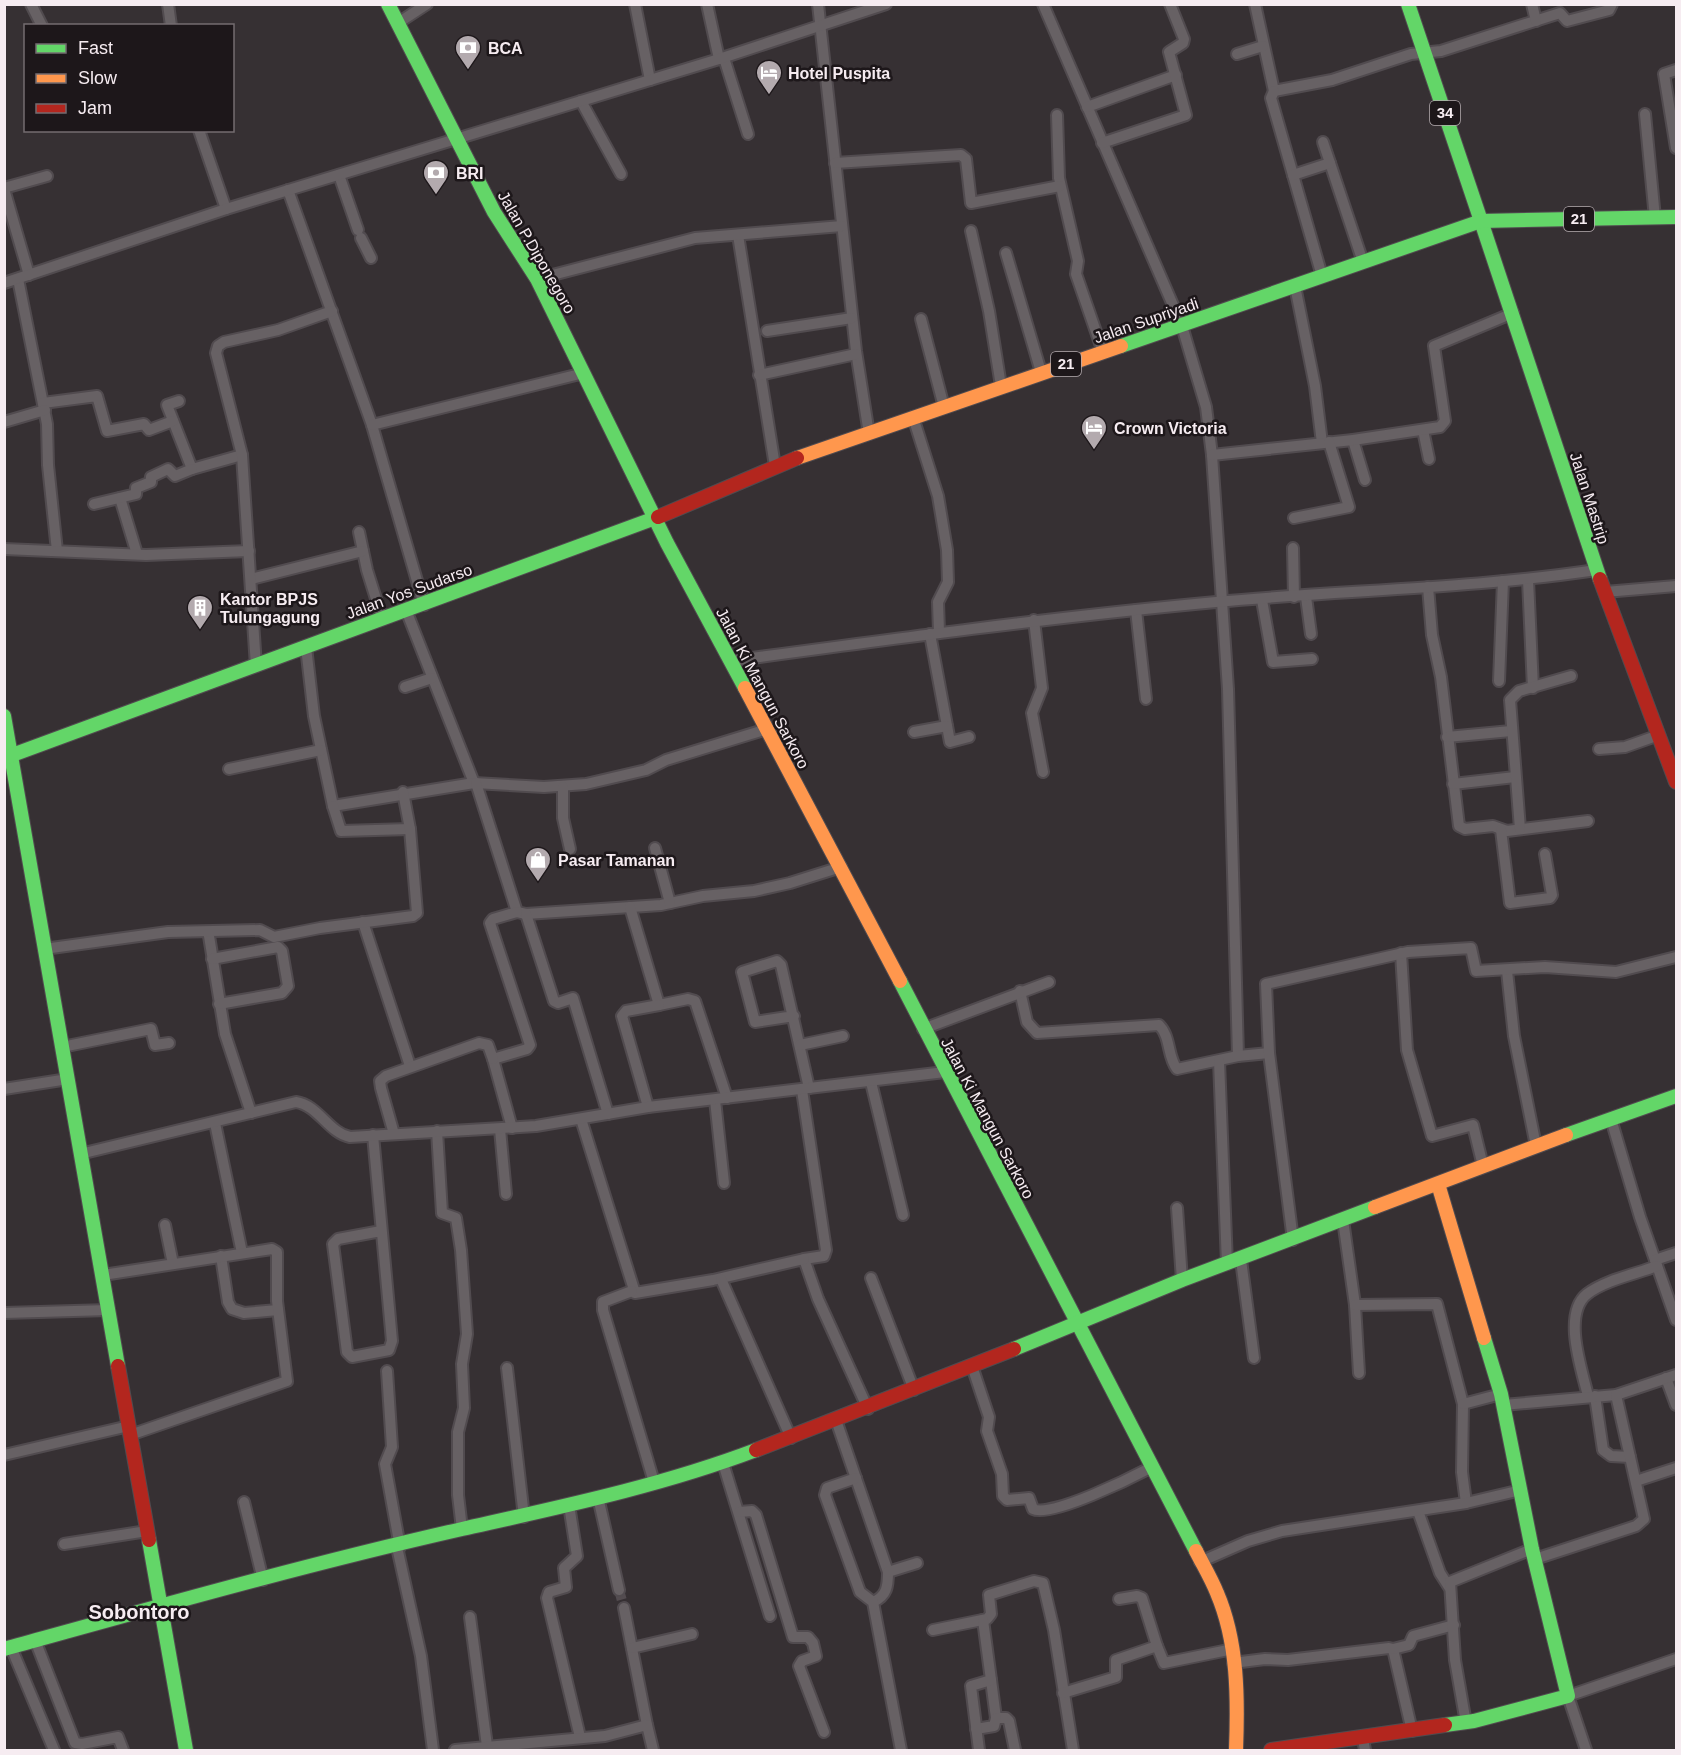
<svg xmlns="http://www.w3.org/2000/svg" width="1681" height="1755" font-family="Arial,sans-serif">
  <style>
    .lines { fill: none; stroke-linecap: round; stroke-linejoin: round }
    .street-tunnel { stroke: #534c50; stroke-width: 10; stroke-dasharray: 10 5; stroke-linecap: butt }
    .street-casing { stroke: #514b4f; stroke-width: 14 }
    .fast-casing { stroke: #514b4f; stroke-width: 16 }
    .slow-casing { stroke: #514b4f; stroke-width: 16 }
    .jam-casing { stroke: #514b4f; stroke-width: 16 }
    .street { stroke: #676164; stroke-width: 10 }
    .fast { stroke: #63d668; stroke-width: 14 }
    .slow { stroke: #ff974d; stroke-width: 14 }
    .jam { stroke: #b3261e; stroke-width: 14 }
    .labels { text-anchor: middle; stroke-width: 5; stroke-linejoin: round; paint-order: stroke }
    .shield { fill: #1d171a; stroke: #b5acb0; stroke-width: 1.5 }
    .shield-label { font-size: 15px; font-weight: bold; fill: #f6ecf1 }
    .poi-label { font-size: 16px; font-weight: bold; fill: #f6ecf1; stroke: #1d171a; text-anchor: start }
    .street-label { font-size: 16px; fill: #f6ecf1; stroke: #1d171a }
    .quarter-label { font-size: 20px; font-weight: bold; fill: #f6ecf1; stroke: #1d171a }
  </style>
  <rect width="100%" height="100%" fill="#363033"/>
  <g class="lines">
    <polyline class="street-tunnel" points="619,1590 624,1608"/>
    <defs>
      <g id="street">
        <polyline points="31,4 42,26"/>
        <polyline points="168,4 171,26"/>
        <polyline points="635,4 650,80"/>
        <polyline points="707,4 719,59"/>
        <polyline points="818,4 856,351 869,434"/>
        <polyline points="1043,4 1182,326 1206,407 1212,455 1228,689 1238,1056"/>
        <polyline points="1255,4 1274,91 1332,80 1411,54 1441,51 1560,13 1567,21 1609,10 1612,4"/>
        <polyline points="1532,4 1536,21"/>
        <polyline points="398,23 427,4"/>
        <polyline points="1237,54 1263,46"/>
        <polyline points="724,58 748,134"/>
        <polyline points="1676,70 1664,74 1676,148"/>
        <polyline points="1274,91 1271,98 1322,276"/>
        <polyline points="581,101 621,174"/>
        <polyline points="1087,107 1176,75"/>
        <polyline points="1645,114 1655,218"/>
        <polyline points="1057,115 1059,178 1078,261 1076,274 1103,352"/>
        <polyline points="199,130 226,209"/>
        <polyline points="1102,143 1186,115 1169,52 1183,43 1184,39 1170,4"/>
        <polyline points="835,163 961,155 966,159 971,203 1060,186"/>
        <polyline points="1330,163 1363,262"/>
        <polyline points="339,175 358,230"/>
        <polyline points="1293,175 1330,163 1323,142"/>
        <polyline points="4,188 47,176"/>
        <polyline points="4,189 29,275"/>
        <polyline points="288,190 372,425 424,605"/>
        <polyline points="971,231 989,311 1001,386"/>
        <polyline points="738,235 775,466"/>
        <polyline points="361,238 371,258"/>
        <polyline points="1006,253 1041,372"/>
        <polyline points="18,279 47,424 48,465 57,551"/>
        <polyline points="537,279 695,238 842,226"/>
        <polyline points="4,283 226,209 719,59 886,4"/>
        <polyline points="1295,286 1315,386 1322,443"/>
        <polyline points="921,319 944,407"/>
        <polyline points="767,331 852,318"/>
        <polyline points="759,375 856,354"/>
        <polyline points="179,401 167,405 192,469 242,455"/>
        <polyline points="43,403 97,396 107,431 144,424 149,430 173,421"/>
        <polyline points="913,417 938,496 947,550 948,582 938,602 939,632"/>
        <polyline points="4,422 45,410"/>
        <polyline points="372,425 584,373"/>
        <polyline points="1423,430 1429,459"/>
        <polyline points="1353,440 1365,480"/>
        <polyline points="1212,455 1353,440 1440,427 1445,421 1434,346 1513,313"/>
        <polyline points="120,498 137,554"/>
        <polyline points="94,504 136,494 136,488 151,482 151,477 168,469 175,476 192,469"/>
        <polyline points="1294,518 1349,507 1329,442"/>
        <polyline points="359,532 367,570 382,618"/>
        <polyline points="1293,548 1294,597"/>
        <polyline points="4,549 146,555 249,551"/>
        <polyline points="251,579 363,551"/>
        <polyline points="1528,580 1533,688"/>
        <polyline points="1428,587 1432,635 1441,677 1459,826 1465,829 1493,826 1507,831 1588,821"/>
        <polyline points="1605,592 1676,586"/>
        <polyline points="1306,597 1311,634"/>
        <polyline points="1262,600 1273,662 1312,659"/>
        <polyline points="406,610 474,783"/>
        <polyline points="1136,610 1146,699"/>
        <polyline points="1034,620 1042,688 1032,713 1043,772"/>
        <polyline points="930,634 950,742 969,737"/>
        <polyline points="306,647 314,716 333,806 474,783 544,787 586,784 646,770 666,760 767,729"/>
        <path d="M730,661c162,-22 324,-44 486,-59 127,-12 254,-13 380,-32"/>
        <polyline points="256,666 242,455 216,353 218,346 224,342 278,330 332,311"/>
        <polyline points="1499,681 1503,581"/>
        <polyline points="405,687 432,678"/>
        <polyline points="914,732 947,726"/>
        <polyline points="1447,737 1511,731"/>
        <polyline points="1599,749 1625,747 1659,735"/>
        <polyline points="229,769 321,750"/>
        <polyline points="476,783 517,912 526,914 661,905 703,896 754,891 790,883 841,867"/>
        <polyline points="1453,784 1515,777"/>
        <polyline points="563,787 563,818 570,849"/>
        <polyline points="333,806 341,831 410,829"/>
        <polyline points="1520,829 1510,700 1519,691 1571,676"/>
        <polyline points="1501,830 1510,903 1550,898 1552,895 1545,854"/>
        <polyline points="655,848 670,903"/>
        <polyline points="630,907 659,1005 688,999 695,1001 727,1098"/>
        <polyline points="526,914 554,1001 558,1003 573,998 608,1114"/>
        <polyline points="363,922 410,1066"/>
        <polyline points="209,936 225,1034 251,1113"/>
        <polyline points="44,949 168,932 260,930 274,937 320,928 413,916 417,913 410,829 403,792"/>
        <polyline points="1401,953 1407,1050 1432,1136 1473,1125 1483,1166"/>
        <polyline points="212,959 278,947 282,951 288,986 282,993 219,1004"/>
        <polyline points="1507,971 1514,1036 1536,1146"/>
        <path d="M1020,991l7,31 10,11 122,-8c12,12 8,31 18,44l61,-13 31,-3"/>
        <polyline points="794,1016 755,1022 742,972 777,961 781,965 809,1088"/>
        <polyline points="923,1029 1049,982"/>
        <polyline points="800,1045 843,1036"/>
        <polyline points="62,1047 151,1029 155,1045 169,1043"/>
        <polyline points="1219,1061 1227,1264"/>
        <polyline points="871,1082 903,1215"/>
        <polyline points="4,1089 68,1079"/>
        <polyline points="802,1090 826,1250 824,1256 804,1259 818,1299 868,1409"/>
        <polyline points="715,1100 724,1183"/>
        <polyline points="648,1107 622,1016 626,1011 659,1005"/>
        <polyline points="581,1119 635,1293 713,1280 804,1259"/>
        <polyline points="1611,1119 1640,1217 1676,1320"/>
        <polyline points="215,1123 242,1253"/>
        <polyline points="512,1128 493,1059 527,1049 530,1045 490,923 493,919 517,912"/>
        <polyline points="500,1129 506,1194"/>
        <polyline points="437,1131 442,1213 456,1218 461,1250 467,1334 462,1364 464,1408 458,1432 458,1495 462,1529"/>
        <polyline points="394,1134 381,1088 380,1081 386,1076 479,1043 488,1045 493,1059"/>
        <polyline points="373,1135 392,1341 389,1350 352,1357 347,1352 333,1244 338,1239 381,1231"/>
        <path d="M80,1154l216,-52c22,3 33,31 54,35l186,-11 112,-19 297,-35"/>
        <polyline points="1177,1208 1182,1280"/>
        <polyline points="1343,1220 1355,1305 1359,1373"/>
        <polyline points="165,1225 173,1264"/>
        <polyline points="1293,1240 1269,1053 1266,984 1408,952 1471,948 1476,971 1545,967 1616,972 1676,957"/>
        <polyline points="221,1256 228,1302 232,1309 244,1313 278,1310"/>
        <polyline points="1241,1260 1254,1358"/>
        <polyline points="1655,1260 1676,1253"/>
        <polyline points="103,1275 272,1249 277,1252 277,1301 287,1381 130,1435"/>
        <polyline points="871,1278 914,1390"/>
        <polyline points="721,1279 791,1438"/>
        <polyline points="632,1291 603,1302 603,1310 654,1482"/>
        <polyline points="1355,1305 1437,1304 1463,1404 1462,1472 1466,1503"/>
        <polyline points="4,1313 109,1310"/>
        <path d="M972,1366l17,51 -2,14 15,43 1,22 4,4 22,-2 4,11c18,9 100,-32 119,-42"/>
        <polyline points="507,1368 524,1517"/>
        <polyline points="387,1371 392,1447 385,1464 400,1547"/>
        <polyline points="1666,1378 1676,1405"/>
        <path d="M1588,1396c-6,-26 -26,-82 -1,-102 18,-14 49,-20 70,-28"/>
        <polyline points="1595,1396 1603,1450 1611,1456 1630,1457"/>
        <polyline points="1463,1404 1501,1394"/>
        <polyline points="1503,1405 1616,1395 1676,1375"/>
        <path d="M836,1420l52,152c0,14 -1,24 -15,30"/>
        <polyline points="4,1455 129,1426"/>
        <polyline points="723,1463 770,1616"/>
        <polyline points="856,1478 827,1488 825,1495 860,1592 873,1602 901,1750"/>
        <polyline points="1636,1481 1676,1468"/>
        <polyline points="598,1497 619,1590"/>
        <polyline points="244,1502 263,1580"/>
        <polyline points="569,1505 577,1556 564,1568 566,1587 549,1592 547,1598 580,1737"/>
        <polyline points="1418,1511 1440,1573 1449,1587"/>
        <polyline points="739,1512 752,1511 756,1515 793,1637 808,1637 813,1643 816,1656 802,1661 799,1666 824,1732"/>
        <polyline points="64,1544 147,1531"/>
        <polyline points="397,1547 421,1656 433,1750"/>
        <polyline points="1535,1559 1636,1526 1644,1519 1616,1395"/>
        <polyline points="1200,1562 1248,1541 1282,1531 1466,1503 1521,1490"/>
        <polyline points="888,1572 917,1563"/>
        <polyline points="624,1608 647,1725"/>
        <polyline points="470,1617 487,1746"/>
        <polyline points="933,1630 987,1619 991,1614 989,1595 1034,1581 1043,1583 1054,1630 1073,1750"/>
        <polyline points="35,1640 75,1743 82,1744 118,1737 123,1750"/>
        <polyline points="1157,1646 1164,1663 1233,1649"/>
        <polyline points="11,1647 54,1750"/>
        <polyline points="632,1648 692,1634"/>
        <polyline points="1393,1649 1412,1731"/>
        <polyline points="1233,1663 1265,1659 1288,1660 1389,1648 1393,1649 1409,1645 1413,1636 1454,1625"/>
        <polyline points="991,1680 996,1718 1006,1718 1009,1721 1015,1750"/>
        <polyline points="1063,1693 1116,1677 1116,1660 1157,1646 1142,1598 1137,1596 1119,1599"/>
        <polyline points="1466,1723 1455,1660 1450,1582 1532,1549"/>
        <polyline points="976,1729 994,1726 996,1718"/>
        <polyline points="1363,1739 1365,1750"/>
        <polyline points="455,1750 605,1736 647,1725 653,1750"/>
        <polyline points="979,1750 971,1686 991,1680 983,1620"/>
        <polyline points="1586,1750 1568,1696 1676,1659"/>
      </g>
      <g id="fast">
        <polyline points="388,4 494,212 537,279 667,543 745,688"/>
        <polyline points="1408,4 1481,221"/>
        <polyline points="1481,221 1600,579"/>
        <polyline points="1121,346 1481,221 1676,217"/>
        <polyline points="4,716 118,1366"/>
        <polyline points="4,758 658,517"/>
        <polyline points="900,981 1196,1551"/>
        <polyline points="1566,1135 1676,1096"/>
        <polyline points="1014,1349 1182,1280 1375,1207"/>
        <polyline points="149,1540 186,1750"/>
        <path d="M4,1649c152,-42 304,-85 458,-120 98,-22 199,-43 294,-79"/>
        <polyline points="1445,1725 1474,1721 1568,1696 1532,1549 1501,1394 1484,1338"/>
      </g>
      <g id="slow">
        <polyline points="797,458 1121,346"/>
        <polyline points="745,688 900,981"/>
        <polyline points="1438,1184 1484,1338"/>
        <polyline points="1375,1207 1566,1135"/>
        <path d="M1196,1551c7,14 15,27 21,42 21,49 21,105 19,157"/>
      </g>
      <g id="jam">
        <polyline points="658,517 797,458"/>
        <polyline points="1600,579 1676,782"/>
        <polyline points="118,1366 149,1540"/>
        <polyline points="756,1450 1014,1349"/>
        <polyline points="1271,1750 1445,1725"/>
      </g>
    </defs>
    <use href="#street" class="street-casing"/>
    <use href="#fast" class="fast-casing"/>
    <use href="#slow" class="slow-casing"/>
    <use href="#jam" class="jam-casing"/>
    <use href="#street" class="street"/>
    <use href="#fast" class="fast"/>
    <use href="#slow" class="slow"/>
    <use href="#jam" class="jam"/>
  </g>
  <defs>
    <symbol id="bank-pin" viewBox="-11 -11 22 30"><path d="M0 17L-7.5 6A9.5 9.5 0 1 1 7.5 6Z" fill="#b3aaae" stroke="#1d171a"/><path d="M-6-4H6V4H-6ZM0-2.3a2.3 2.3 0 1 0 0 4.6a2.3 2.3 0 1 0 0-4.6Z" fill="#fff"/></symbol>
    <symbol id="hotel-pin" viewBox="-11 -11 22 30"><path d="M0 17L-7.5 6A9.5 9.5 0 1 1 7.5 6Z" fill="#b3aaae" stroke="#1d171a"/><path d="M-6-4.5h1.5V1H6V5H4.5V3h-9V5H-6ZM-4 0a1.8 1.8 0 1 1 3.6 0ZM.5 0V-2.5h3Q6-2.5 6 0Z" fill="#fff"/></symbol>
    <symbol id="building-pin" viewBox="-11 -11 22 30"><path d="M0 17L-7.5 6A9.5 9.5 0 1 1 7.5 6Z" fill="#b3aaae" stroke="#1d171a"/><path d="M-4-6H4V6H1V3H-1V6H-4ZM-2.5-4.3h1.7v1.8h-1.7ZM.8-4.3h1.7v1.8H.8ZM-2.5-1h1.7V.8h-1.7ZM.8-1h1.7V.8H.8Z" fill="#fff"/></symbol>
    <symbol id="shop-pin" viewBox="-11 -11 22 30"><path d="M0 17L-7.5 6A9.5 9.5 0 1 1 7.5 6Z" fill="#b3aaae" stroke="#1d171a"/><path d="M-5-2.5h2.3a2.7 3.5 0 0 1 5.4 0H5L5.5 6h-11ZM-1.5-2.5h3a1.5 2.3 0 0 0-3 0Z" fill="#fff"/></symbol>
  </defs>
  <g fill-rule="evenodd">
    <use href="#bank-pin" x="453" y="33" width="30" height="40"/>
    <use href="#hotel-pin" x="754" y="58" width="30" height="40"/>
    <use href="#bank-pin" x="421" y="158" width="30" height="40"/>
    <use href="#hotel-pin" x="1079" y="413" width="30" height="40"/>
    <use href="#building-pin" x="185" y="593" width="30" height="40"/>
    <use href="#shop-pin" x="523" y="845" width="30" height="40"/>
  </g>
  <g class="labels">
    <g class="shield">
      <rect x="1430" y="101" width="30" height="24" rx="4.5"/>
      <rect x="1564" y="207" width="30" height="24" rx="4.5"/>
      <rect x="1051" y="352" width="30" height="24" rx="4.5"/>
    </g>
    <g class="shield-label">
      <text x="1445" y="118">34</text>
      <text x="1579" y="224">21</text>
      <text x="1066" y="369">21</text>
    </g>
    <g class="poi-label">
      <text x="488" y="54">BCA</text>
      <text x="788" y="79">Hotel Puspita</text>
      <text x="456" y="179">BRI</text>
      <text x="1114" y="434">Crown Victoria</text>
      <text x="220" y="605">Kantor BPJS<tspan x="220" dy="18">Tulungagung</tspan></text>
      <text x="558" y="866">Pasar Tamanan</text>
    </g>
    <g class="street-label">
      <text transform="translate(537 252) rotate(60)" y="6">Jalan P.Diponegoro</text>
      <text transform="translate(1146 320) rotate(-19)" y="6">Jalan Supriyadi</text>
      <text transform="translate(1590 498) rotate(72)" y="6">Jalan Mastrip</text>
      <text transform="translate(409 591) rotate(-20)" y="6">Jalan Yos Sudarso</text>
      <text transform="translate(763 688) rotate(62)" y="6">Jalan Ki Mangun Sarkoro</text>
      <text transform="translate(988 1118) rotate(62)" y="6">Jalan Ki Mangun Sarkoro</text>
    </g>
    <g class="quarter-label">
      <text x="139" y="1619">Sobontoro</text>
    </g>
  </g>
  <rect width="1681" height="1755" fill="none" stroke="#f6ecf1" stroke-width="12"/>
  <rect x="24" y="24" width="210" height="108" fill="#1d171a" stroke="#746c70" stroke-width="1.5"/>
  <rect x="36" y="44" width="30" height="9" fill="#63d668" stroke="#746c70" stroke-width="1.5"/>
  <text x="78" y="54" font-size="18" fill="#f6ecf1">Fast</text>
  <rect x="36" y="74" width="30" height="9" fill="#ff974d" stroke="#746c70" stroke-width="1.5"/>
  <text x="78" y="84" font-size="18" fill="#f6ecf1">Slow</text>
  <rect x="36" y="104" width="30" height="9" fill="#b3261e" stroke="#746c70" stroke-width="1.5"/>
  <text x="78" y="114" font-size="18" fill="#f6ecf1">Jam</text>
</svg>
